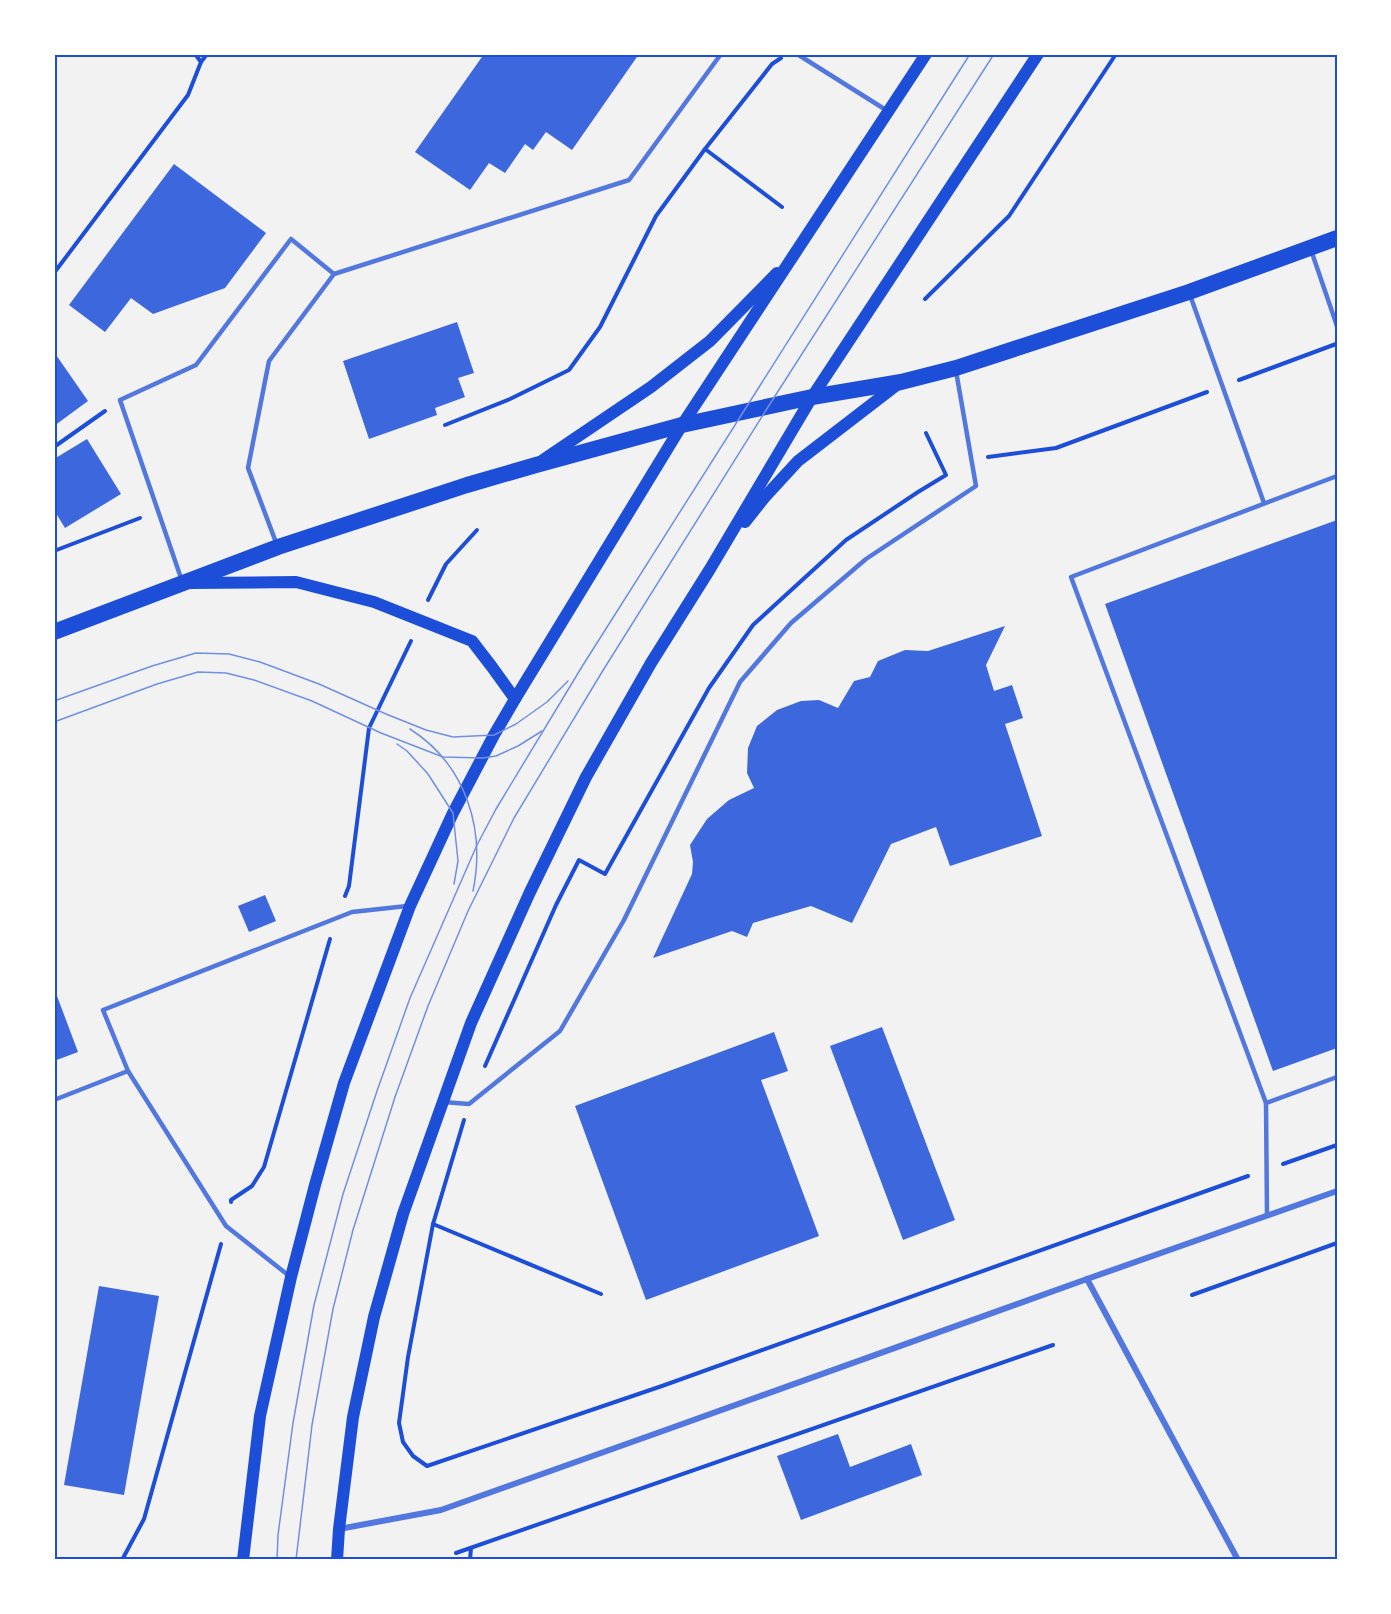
<svg xmlns="http://www.w3.org/2000/svg" width="1391" height="1614" font-family="'PT Sans Narrow',sans-serif">
  <style>
    .building { fill: #3d67dc }
    .lines { fill: none; stroke-linecap: round; stroke-linejoin: round }
    .path { stroke: #1d4ed8; stroke-width: 4 }
    .service { stroke: #5277de; stroke-width: 4.5 }
    .minor { stroke: #5277de; stroke-width: 6 }
    .secondary { stroke: #1d4ed8; stroke-width: 12 }
    .trunk { stroke: #1d4ed8; stroke-width: 16 }
    .tram { stroke: #7290e2; stroke-width: 1.5 }
    .neatline { fill: none; stroke: #1d4ed8; stroke-width: 2 }
  </style>
  <rect width="100%" height="100%" fill="#f2f2f2"/>
  <g class="building">
    <polygon points="484,54 639,54 572,150 546,132 533,150 525,144 505,173 489,163 470,190 415,152"/>
    <polygon points="174,164 266,233 225,288 153,314 131,298 105,332 69,305"/>
    <polygon points="457,322 474,373 458,378 465,397 435,408 437,415 369,439 343,361"/>
    <polygon points="54,352 88,401 54,426"/>
    <polygon points="87,439 121,494 65,528 54,510 54,459"/>
    <polygon points="1337,520 1337,1048 1273,1071 1105,604"/>
    <polygon points="1005,626 986,665 994,691 1012,685 1023,718 1005,724 1042,836 950,866 936,827 891,844 852,923 811,906 753,923 747,937 732,931 653,958 692,874 693,862 690,845 707,819 729,800 754,788 747,773 748,748 757,726 777,710 801,701 819,700 838,708 854,681 870,677 878,661 905,650 928,651"/>
    <polygon points="265,895 276,921 249,932 238,906"/>
    <polygon points="54,988 78,1052 54,1061"/>
    <polygon points="882,1027 955,1220 903,1240 830,1046"/>
    <polygon points="774,1032 788,1071 761,1080 819,1236 646,1300 575,1106"/>
    <polygon points="99,1286 159,1296 124,1495 64,1485"/>
    <polygon points="838,1434 850,1467 911,1444 922,1475 801,1520 777,1456"/>
  </g>
  <g class="lines">
    <g class="path">
      <polyline points="195,54 201,62 207,54"/>
      <polyline points="705,149 782,207"/>
      <polyline points="54,273 188,95 201,62"/>
      <polyline points="925,299 1009,216 1116,54"/>
      <polyline points="1239,380 1336,344"/>
      <polyline points="445,425 510,399 569,370 600,327 656,216 705,149 772,64 781,58"/>
      <polyline points="54,447 105,411"/>
      <polyline points="988,457 1056,448 1207,392"/>
      <polyline points="54,551 140,518"/>
      <polyline points="428,600 446,564 477,530"/>
      <polyline points="345,896 349,886 369,728 411,641"/>
      <polyline points="485,1066 556,905 579,860 605,874 709,688 753,625 846,540 918,492 946,475 926,433"/>
      <polyline points="464,1120 433,1224 408,1357 399,1423 403,1442 413,1456 427,1466 662,1386 1248,1176"/>
      <polyline points="1283,1164 1337,1145"/>
      <polyline points="231,1202 231,1200 252,1186 264,1167 330,939"/>
      <polyline points="433,1224 601,1294"/>
      <polyline points="1192,1295 1337,1243"/>
      <polyline points="456,1553 1053,1345"/>
      <polyline points="122,1560 144,1519 221,1244"/>
      <polyline points="470,1560 471,1548"/>
    </g>
    <g class="service">
      <polyline points="797,54 886,110"/>
      <polyline points="1311,250 1337,326"/>
      <polyline points="1190,295 1264,503"/>
      <polyline points="1337,476 1071,577 1266,1103 1337,1077"/>
      <polyline points="277,545 248,468 269,361 334,274 629,180 721,54"/>
      <polyline points="182,581 120,400 196,365 291,239 334,274"/>
      <polyline points="128,1071 103,1010 352,912 407,906"/>
      <polyline points="54,1100 128,1071 226,1226 288,1275"/>
      <polyline points="443,1102 469,1104 560,1031 624,920 740,682 791,623 866,559 976,486 956,371"/>
      <polyline points="1266,1103 1267,1216"/>
    </g>
    <g class="minor">
      <polyline points="1087,1279 1238,1560"/>
      <polyline points="339,1529 441,1510 674,1427 1087,1279 1337,1191"/>
    </g>
    <g class="secondary">
      <polyline points="543,460 651,387 710,341 777,273"/>
      <polyline points="745,522 764,498 798,461 898,384"/>
      <polyline points="190,583 296,582 374,602 472,641 492,667 515,699"/>
      <polyline points="243,1560 260,1416 291,1277 315,1185 344,1083 410,906 453,813 494,735 515,699 682,425 926,54"/>
      <polyline points="337,1560 339,1529 353,1417 374,1317 403,1214 471,1023 530,892 586,777 651,663 710,569 812,397 1038,54"/>
    </g>
    <polyline class="trunk" points="54,632 278,547 467,485 536,465 682,425 812,397 901,382 956,368 1189,292 1337,238"/>
    <g class="tram">
      <polyline points="54,701 152,666 196,653 229,654 260,662 319,684 386,714 426,730 453,737 494,735 516,724 547,702 568,681"/>
      <polyline points="54,722 157,684 198,672 226,673 254,680 312,701 381,733 443,757 483,758 496,756 518,746 542,731"/>
      <path d="M410,729c55,35 76,99 63,162"/>
      <polyline points="397,744 407,751 428,774 453,813 458,861 454,884"/>
      <polyline points="277,1560 278,1535 293,1423 314,1305 343,1194 377,1091 410,998 477,845 496,809 583,665 970,54"/>
      <polyline points="296,1560 312,1425 333,1309 353,1230 395,1097 428,1006 468,911 514,818 602,672 768,407 994,54"/>
    </g>
  </g>
  <rect width="1391" height="1614" fill="none" stroke="#ffffff" stroke-width="111"/>
  <rect x="56" y="56" width="1280" height="1502" class="neatline"/>
</svg>
